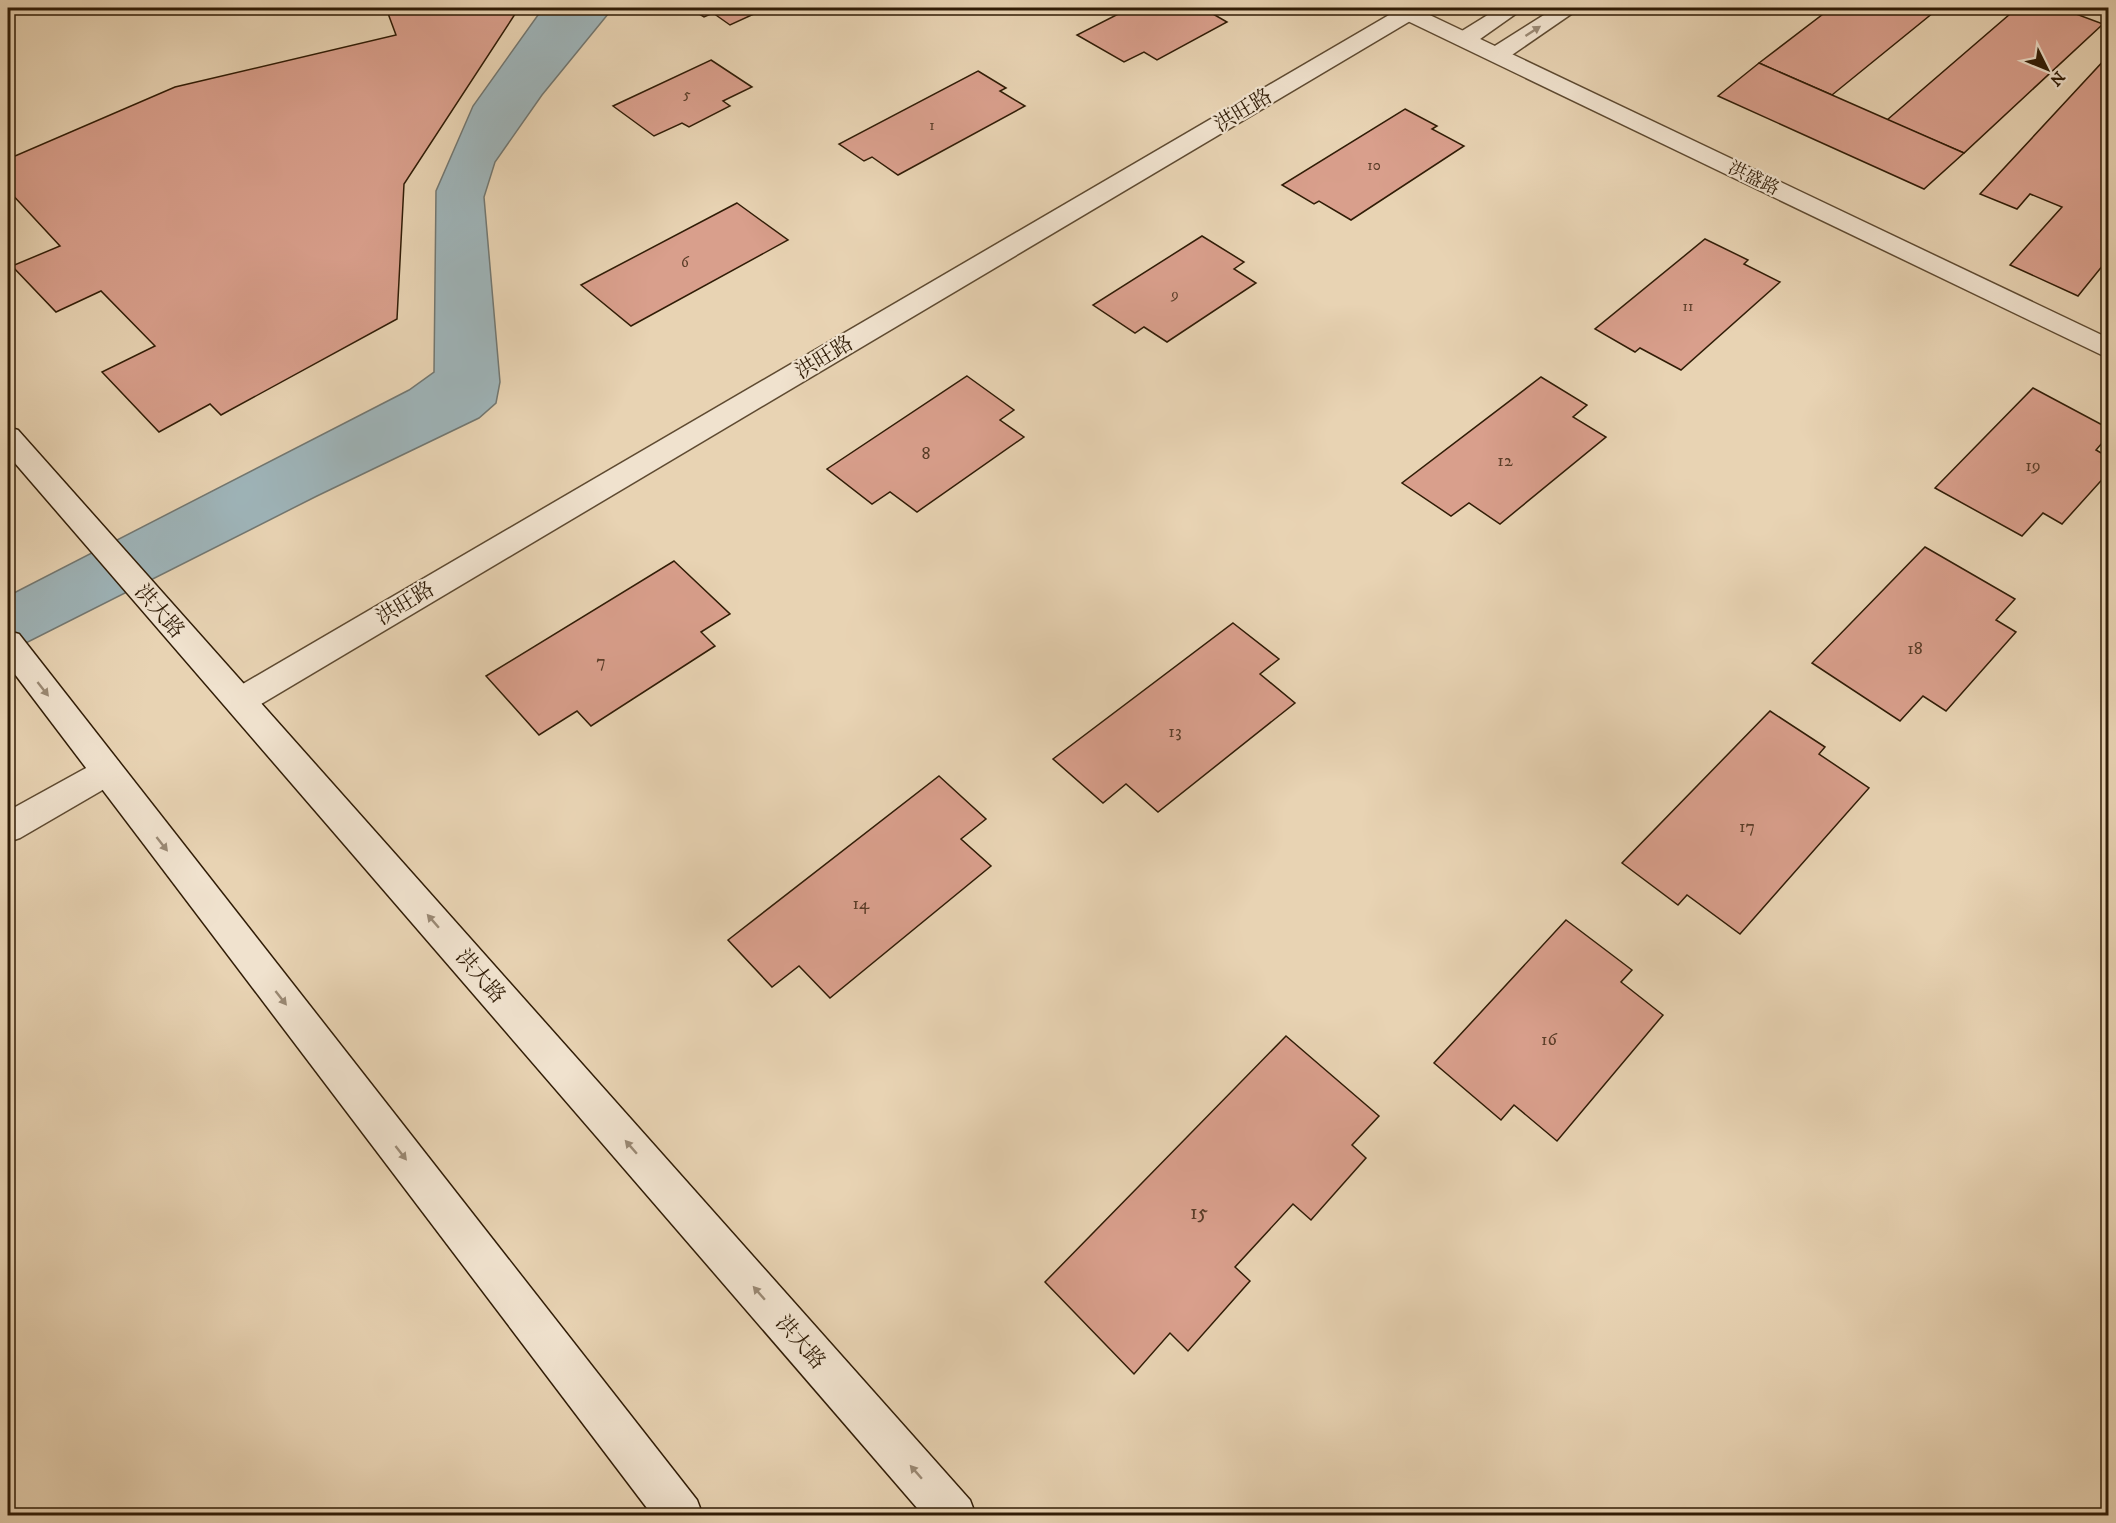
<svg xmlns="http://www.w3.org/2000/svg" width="2116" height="1523" font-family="'IM FELL DW Pica','Noto Serif SC',serif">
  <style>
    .water { fill: #9eb4b9; stroke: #727771; stroke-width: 1.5 }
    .building { fill: #d99f8c; stroke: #301c06; stroke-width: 1.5 }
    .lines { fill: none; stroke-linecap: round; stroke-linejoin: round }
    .minor-casing { stroke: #5e4a31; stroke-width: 3 }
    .tertiary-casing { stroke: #5e4a31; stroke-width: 3 }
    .secondary-casing { stroke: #301c06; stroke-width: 3 }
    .minor { fill: #f0e2ce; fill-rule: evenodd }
    .tertiary { fill: #f0e2ce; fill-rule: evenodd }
    .secondary { fill: #f0e2ce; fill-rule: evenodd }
    .oneway { fill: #9a8974 }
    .labels { text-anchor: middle; stroke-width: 4.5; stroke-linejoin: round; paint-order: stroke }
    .far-number-label { font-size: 15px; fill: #5a3d28 }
    .far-street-label { font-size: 18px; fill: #301c06; stroke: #f0e2ce }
    .number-label { font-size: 18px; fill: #5a3d28 }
    .street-label { font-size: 21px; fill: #301c06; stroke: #f0e2ce }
    .near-number-label { font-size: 21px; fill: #5a3d28 }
  </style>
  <rect width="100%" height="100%" fill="#e8d3b3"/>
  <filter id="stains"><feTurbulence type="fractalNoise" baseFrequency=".00333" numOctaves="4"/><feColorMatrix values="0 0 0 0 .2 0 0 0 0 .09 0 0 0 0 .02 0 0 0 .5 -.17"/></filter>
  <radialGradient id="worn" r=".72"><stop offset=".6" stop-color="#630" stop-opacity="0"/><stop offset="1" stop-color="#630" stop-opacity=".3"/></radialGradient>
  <polygon class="water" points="543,8 613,8 542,95 495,162 484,197 500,382 496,403 479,418 317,496 8,652 8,596 409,390 434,372 436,191 473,106"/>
  <g class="building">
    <polygon points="386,8 519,8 404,184 397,319 221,415 210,404 159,432 102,372 155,346 101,291 56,312 12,266 60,246 8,190 8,159 175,87 396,35"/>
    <polygon points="689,8 767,8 730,25 713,13 704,17"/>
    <polygon points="1130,8 1226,8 1213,14 1227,22 1157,60 1144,52 1124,62 1077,35"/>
    <polygon points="1831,8 1939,8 1832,95 1759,63"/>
    <polygon points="2017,8 2060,8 2103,24 1964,153 1887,120"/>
    <polygon points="2108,56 2108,259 2078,296 2010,265 2062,207 2030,194 2017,209 1980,194"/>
    <polygon points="711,60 752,87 723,101 730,106 689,127 682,123 654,136 613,106"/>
    <polygon points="1759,63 1832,95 1964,153 1924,189 1718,96"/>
    <polygon points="978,71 1006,88 1000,91 1025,106 898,175 872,157 864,161 839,144"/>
    <polygon points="1405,109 1437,126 1432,129 1464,146 1351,220 1319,201 1314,204 1282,185"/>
    <polygon points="737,203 788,240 631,326 581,285"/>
    <polygon points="1202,236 1244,262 1234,269 1256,283 1167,342 1144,327 1135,333 1093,305"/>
    <polygon points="1705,239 1748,260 1744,264 1780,282 1681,370 1640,348 1635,352 1595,329"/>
    <polygon points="967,376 1014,410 1000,420 1024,437 917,512 890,492 872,504 827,469"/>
    <polygon points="1541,377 1587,405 1573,417 1606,437 1500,524 1469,503 1451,516 1402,483"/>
    <polygon points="2033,388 2108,428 2108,436 2096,450 2108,457 2108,473 2062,524 2043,513 2022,536 1935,488"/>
    <polygon points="1925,547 2015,599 1996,620 2016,632 1946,711 1923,696 1900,721 1812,663"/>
    <polygon points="674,561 730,614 701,632 715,646 591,726 577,711 539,735 486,676"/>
    <polygon points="1233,623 1279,659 1260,674 1295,703 1158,812 1126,784 1103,803 1053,759"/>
    <polygon points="1770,711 1825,747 1819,754 1869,788 1740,934 1687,895 1678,905 1622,863"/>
    <polygon points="939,776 986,819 961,839 991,866 830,998 799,966 772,987 728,940"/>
    <polygon points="1566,920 1632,970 1621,982 1663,1015 1557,1141 1514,1105 1501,1120 1434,1063"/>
    <polygon points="1286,1036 1379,1116 1352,1145 1366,1158 1311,1220 1293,1204 1235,1267 1250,1281 1188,1351 1170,1333 1134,1374 1045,1282"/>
  </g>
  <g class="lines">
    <defs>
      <g id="minor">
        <polygon points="1401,8 1417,8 1420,12 1417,17 251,710 240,714 229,710 224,701 229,692"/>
        <polygon points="1499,8 1524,8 1473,44 1457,44 1454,39 1457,34"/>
        <polygon points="1555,8 1580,8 1506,59 1490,59 1487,54 1490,49"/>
        <polygon points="106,757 118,761 123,771 118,781 20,838 8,842 8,811"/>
      </g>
      <polygon id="tertiary" points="1388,8 1415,8 2108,338 2108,358 1391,13"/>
      <g id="secondary">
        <polygon points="8,427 18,430 970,1500 976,1516 924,1516 8,455"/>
        <polygon points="8,631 19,634 697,1500 703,1516 653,1516 8,665"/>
      </g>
    </defs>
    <use href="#minor" class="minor-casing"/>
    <use href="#tertiary" class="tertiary-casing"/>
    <use href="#secondary" class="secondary-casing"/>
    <use href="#minor" class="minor"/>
    <use href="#tertiary" class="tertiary"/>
    <use href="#secondary" class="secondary"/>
  </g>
  <defs><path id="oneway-solid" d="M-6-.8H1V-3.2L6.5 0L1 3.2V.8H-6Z" transform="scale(1.5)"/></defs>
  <g class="oneway">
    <use href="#oneway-solid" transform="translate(1533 31) rotate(-33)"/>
    <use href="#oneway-solid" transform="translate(43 689) rotate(52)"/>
    <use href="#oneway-solid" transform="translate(162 844) rotate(52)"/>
    <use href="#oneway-solid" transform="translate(433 921) rotate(-131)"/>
    <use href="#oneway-solid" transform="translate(281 998) rotate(52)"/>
    <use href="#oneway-solid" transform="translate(631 1147) rotate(-131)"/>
    <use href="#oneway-solid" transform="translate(401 1153) rotate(52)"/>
    <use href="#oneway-solid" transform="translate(759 1293) rotate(-131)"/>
    <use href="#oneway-solid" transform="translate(916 1472) rotate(-131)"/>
  </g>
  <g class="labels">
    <g class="far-number-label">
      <text x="687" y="99">5</text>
      <text x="932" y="130">1</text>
      <text x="1374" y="170">10</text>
      <text x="685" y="267">6</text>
      <text x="1175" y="299">9</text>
      <text x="1688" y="311">11</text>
    </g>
    <g class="far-street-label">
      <text transform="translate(1754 178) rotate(26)" y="6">洪盛路</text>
    </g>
    <g class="number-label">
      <text x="926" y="459">8</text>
      <text x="1505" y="466">12</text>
      <text x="2033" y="471">19</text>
      <text x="1915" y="654">18</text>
      <text x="601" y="667">7</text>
      <text x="1175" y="737">13</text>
      <text x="1747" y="832">17</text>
      <text x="861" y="909">14</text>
      <text x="1549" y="1045">16</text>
    </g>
    <g class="street-label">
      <text transform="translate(1243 110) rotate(-31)" y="7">洪旺路</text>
      <text transform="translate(824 357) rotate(-31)" y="7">洪旺路</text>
      <text transform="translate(405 603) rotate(-31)" y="7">洪旺路</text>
      <text transform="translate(160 611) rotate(49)" y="7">洪大路</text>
      <text transform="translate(481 976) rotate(49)" y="7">洪大路</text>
      <text transform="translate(801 1342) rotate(49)" y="7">洪大路</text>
    </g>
    <g class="near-number-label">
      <text x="1199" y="1219">15</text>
    </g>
  </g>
  <rect width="2116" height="1523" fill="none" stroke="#e8d3b3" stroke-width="30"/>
  <rect x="9" y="9" width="2098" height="1505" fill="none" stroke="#301c06" stroke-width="3"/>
  <rect x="15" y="15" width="2086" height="1493" fill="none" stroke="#301c06" stroke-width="1.5"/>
  <g transform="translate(2047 69) rotate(133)" stroke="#f0e2ce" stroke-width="4.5" paint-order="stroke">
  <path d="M0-4.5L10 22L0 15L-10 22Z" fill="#301c06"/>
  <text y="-9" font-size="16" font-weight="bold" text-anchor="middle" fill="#301c06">N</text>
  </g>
  <rect width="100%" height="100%" filter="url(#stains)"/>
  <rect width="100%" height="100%" fill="url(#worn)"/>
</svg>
